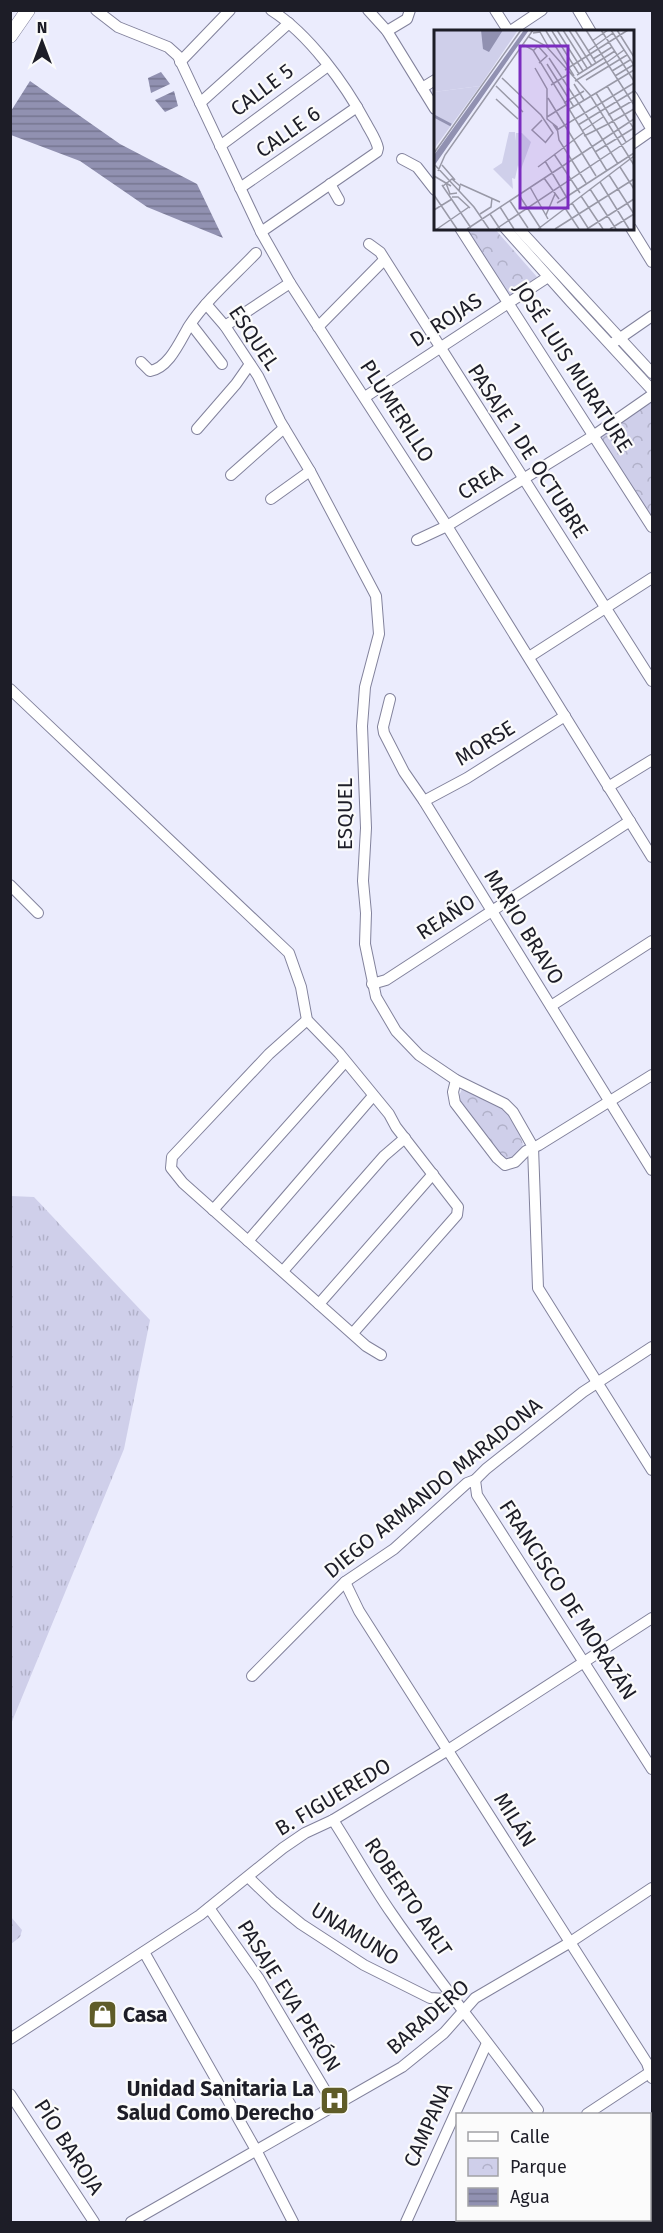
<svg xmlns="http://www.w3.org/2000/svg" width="663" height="2233" font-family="'Fira Sans',sans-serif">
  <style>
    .grass { fill: url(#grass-tufts) }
    .park { fill: url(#park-crowns) }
    .water { fill: url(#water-rules) }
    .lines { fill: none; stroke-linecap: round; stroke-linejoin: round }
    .minor-casing { stroke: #82829c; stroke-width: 12 }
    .secondary-casing { stroke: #82829c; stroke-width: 15 }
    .minor { stroke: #fff; stroke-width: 10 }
    .secondary { stroke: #fff; stroke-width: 14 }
    .labels { text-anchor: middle; stroke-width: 4.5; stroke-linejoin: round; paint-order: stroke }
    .street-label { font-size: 21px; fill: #1d1d27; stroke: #fbfbfb }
    .poi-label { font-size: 21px; font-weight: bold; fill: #1d1d27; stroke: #fbfbfb; text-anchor: start }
    .inset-river { fill: none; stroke: #9191b1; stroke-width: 3 }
    .inset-road { fill: none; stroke: #9999a7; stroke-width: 1.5 }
    .view { fill: #7b2cbf; fill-opacity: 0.15; stroke: #7b2cbf; stroke-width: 3 }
    .inset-edge { fill: none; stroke: #1d1d27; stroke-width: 3 }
  </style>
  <defs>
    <pattern id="grass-tufts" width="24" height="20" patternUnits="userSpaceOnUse" patternTransform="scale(1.5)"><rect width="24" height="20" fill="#cfcfea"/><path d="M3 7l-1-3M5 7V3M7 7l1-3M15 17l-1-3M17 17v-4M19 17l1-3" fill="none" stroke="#b1b1c9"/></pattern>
    <pattern id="park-crowns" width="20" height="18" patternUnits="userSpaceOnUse" patternTransform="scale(1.5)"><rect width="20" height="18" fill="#cfcfea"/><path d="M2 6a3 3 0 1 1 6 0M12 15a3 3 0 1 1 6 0" fill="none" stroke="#b1b1c9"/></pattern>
    <pattern id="water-rules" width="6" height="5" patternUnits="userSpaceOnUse" patternTransform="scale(1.5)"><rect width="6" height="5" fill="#9191b1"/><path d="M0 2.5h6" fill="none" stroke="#767690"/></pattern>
  </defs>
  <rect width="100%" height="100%" fill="#ebecfd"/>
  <polygon class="grass" points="11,1196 34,1197 150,1320 124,1449 11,1724"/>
  <g class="park">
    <polygon points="465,228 494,228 537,277 509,296"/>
    <polygon points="652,397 652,519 600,436"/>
    <polygon points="462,1089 497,1102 514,1120 523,1144 520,1151 507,1161 502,1158 461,1107 458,1098"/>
    <polygon points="11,1917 22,1930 20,1937 11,1944"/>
  </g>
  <g class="water">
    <polygon points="161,72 170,84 151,93 148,78"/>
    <polygon points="30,81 120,144 197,184 223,238 147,207 80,161 11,135 11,111"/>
    <polygon points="174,91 178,106 165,112 155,100"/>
  </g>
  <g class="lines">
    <defs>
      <g id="minor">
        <polyline points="96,10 118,27 168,47 178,56 261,232 290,283 447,526 652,857"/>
        <polyline points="368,10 387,31 435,109"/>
        <polyline points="495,10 509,32 542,10"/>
        <polyline points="578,10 591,32"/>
        <polyline points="387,31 407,19 410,10"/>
        <polyline points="180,62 230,10"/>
        <polyline points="422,88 435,80"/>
        <polyline points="632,96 652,130"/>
        <polyline points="200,103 289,23"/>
        <polyline points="632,144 652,130"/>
        <polyline points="220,146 328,66"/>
        <polyline points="402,159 417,167 435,190"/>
        <polyline points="330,184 339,200"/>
        <polyline points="240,188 357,107"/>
        <polyline points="460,228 652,527"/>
        <polyline points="505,228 570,301 652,390"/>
        <polyline points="518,228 652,373"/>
        <polyline points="631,228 652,262"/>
        <path d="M261,232l116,-80 1,-4c-2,-9 -8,-17 -12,-25 -21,-39 -57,-89 -95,-113"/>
        <polyline points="369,244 380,252 652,681"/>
        <polyline points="206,304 225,326 258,376 280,421 310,471 376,596 379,634 365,687 362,726 366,828 363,881 366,913 365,944 376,997 396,1031 419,1055 456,1080 505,1104 513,1112 533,1147 538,1288 652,1470"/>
        <polyline points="191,324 222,364"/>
        <polyline points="225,326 290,283"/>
        <polyline points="318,327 384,260"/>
        <polyline points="613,343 652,316"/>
        <path d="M141,362l9,9c19,-3 30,-30 39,-45 18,-27 44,-49 67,-73"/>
        <polyline points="365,397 548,277"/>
        <polyline points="197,429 236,384 250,364"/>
        <polyline points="231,475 284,428"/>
        <polyline points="271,499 310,471"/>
        <polyline points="417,540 447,526 593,436 652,395"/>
        <polyline points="529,657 652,578"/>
        <polyline points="10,689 289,953 301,987 307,1020 339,1053 389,1114 396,1127 458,1207 457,1215 353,1333"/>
        <polyline points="390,699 383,727 384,733 404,772 424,801 652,1170"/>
        <polyline points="608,787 652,760"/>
        <polyline points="424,801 467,778 565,716"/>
        <polyline points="10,885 38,913"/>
        <polyline points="372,984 386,980 630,821"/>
        <polyline points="551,1006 652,941"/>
        <polyline points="307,1020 269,1054 172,1157 171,1168 183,1183 366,1346 381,1355"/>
        <polyline points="456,1080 453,1092 455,1103 497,1158 505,1165 515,1162 526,1151 539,1145 652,1075"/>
        <polyline points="213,1210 345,1062"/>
        <polyline points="248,1241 373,1096"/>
        <polyline points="283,1271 384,1156 405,1138"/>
        <polyline points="319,1304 433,1174"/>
        <polyline points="475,1480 477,1495 652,1769"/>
        <polyline points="345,1582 359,1611 647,2063 652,2078"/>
        <polyline points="252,1676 345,1582 394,1549 467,1483 475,1480 486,1469 583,1392 652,1347"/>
        <path d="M333,1820c20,31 38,64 59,94 46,67 98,130 146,196"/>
        <polyline points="249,1878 274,1902 301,1924 364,1965 430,1998 446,1999 452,1996"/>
        <polyline points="209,1908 259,1979 335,2107"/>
        <polyline points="144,1952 256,2150 293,2222"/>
        <polyline points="10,2039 200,1915 283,1848 305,1833 333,1820 448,1750 652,1618"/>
        <polyline points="10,2094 94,2222"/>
        <polyline points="587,2114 652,2071"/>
        <polyline points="131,2222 402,2067 444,2033 475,1998 569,1943 652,1888"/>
        <polyline points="406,2222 487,2043"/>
        <polyline points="650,2222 652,2221"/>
      </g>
      <polyline id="secondary" points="10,36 28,10"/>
    </defs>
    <use href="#minor" class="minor-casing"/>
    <use href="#secondary" class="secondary-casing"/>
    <use href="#minor" class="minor"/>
    <use href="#secondary" class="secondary"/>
  </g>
  <defs>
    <symbol id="shop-square" viewBox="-11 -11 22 22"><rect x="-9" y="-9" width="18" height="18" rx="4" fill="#5f5c28" stroke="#fbfbfb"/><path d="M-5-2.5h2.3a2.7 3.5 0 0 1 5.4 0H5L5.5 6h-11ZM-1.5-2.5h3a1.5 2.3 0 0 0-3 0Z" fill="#fff"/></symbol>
    <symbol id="hospital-square" viewBox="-11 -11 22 22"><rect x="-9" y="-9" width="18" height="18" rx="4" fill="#5f5c28" stroke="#fbfbfb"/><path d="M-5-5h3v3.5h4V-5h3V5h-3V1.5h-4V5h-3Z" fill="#fff"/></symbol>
  </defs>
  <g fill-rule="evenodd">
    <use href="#shop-square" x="86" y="1998" width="33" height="33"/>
    <use href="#hospital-square" x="318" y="2084" width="33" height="33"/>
  </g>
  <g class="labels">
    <g class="street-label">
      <text transform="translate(262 90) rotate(-37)" y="7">CALLE 5</text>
      <text transform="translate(288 132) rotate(-35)" y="7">CALLE 6</text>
      <text transform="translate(446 320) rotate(-33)" y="7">D. ROJAS</text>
      <text transform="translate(254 338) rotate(56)" y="7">ESQUEL</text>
      <text transform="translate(573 367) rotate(57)" y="7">JOSÉ LUIS MURATURE</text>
      <text transform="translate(397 411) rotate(57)" y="7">PLUMERILLO</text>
      <text transform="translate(528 451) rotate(57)" y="7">PASAJE 1 DE OCTUBRE</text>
      <text transform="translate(480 482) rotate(-32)" y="7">CREA</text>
      <text transform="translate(485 743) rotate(-32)" y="7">MORSE</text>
      <text transform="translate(345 814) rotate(-90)" y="7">ESQUEL</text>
      <text transform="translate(446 917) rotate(-33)" y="7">REAÑO</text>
      <text transform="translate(524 927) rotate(58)" y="7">MARIO BRAVO</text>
      <text transform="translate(433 1488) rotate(-39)" y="7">DIEGO ARMANDO MARADONA</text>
      <text transform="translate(568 1600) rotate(57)" y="7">FRANCISCO DE MORAZÁN</text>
      <text transform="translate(333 1797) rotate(-31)" y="7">B. FIGUEREDO</text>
      <text transform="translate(515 1820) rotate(58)" y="7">MILÁN</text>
      <text transform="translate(408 1897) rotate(56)" y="7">ROBERTO ARLT</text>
      <text transform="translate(355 1934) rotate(32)" y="7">UNAMUNO</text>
      <text transform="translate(289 1996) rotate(58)" y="7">PASAJE EVA PERÓN</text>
      <text transform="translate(428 2017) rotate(-41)" y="7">BARADERO</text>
      <text transform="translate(428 2125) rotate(-66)" y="7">CAMPANA</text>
      <text transform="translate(69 2147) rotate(57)" y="7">PÍO BAROJA</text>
    </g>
    <g class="poi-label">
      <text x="123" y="2022">Casa</text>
      <text x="314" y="2096" text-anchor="end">Unidad Sanitaria La<tspan x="314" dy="24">Salud Como Derecho</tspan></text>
    </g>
  </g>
  <g transform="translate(434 30)">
    <rect width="200" height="200" fill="#ebecfd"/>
    <path d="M75,102h6l1,9v-8h6l9,9 -11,30 -2,-7 -3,14 -3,-1 1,11 -20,-20 9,-6z" fill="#cfcfea"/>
    <path d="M46,56l-46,63v-57z" fill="#cfcfea"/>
    <path d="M0,0h84l-38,56 -46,6z" fill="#cfcfea"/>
    <path d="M47,0h22l-14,22 -6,-3zM90,0h5l-95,136v-11z" fill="#9191b1"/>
    <path class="inset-river" d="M0,86l17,9"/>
    <path class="inset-road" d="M123,0l26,41M129,0l24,38M135,0l23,36M141,0l21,33M152,0l48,75M167,0l33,51M177,0l23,35M183,0l17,27M112,1l28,45M118,1l27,43M99,3l7,-1 9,16M95,7l17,9 44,49 44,70M158,11l16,-11M90,15l9,5 74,121M99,21l5,-5 9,10 -8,7M154,21l25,-18M115,28l47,72M159,29l19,-12M172,33l18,-13M113,34l27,43M101,38l12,21v30l10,8 2,13 27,43M131,40l63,-40M178,41l18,-11M143,45l38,-24M181,46l18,-11M68,48l39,37 12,18 -8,10M152,50l41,-25M141,51l31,-19M140,54l10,16M117,55l16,-10M62,56l27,26M173,56l27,43M162,63l30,49M114,68l48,78M62,69l22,20M130,73l20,-12M134,80l66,-40M174,85l26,-15M113,87l19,-12M108,90l-10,10 13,12M119,94l4,6 77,-47M174,94l26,-15M144,95l56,-34M162,99l22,35M148,101l21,-14M150,106l24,-12M161,122l39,-24M0,123l87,-123M120,124l26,39M111,131l22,37M0,134l40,43 15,22M8,135l13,15M104,137l45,-34M186,137l14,22M4,141l7,-16 88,-125M175,145l25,39M0,146l17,10M110,148l15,21M166,152l29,47M12,153l4,11 7,-1M26,154l40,18M8,155l29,43M9,156l9,-7 8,7 -1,5M96,157l18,32M156,159l26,40M0,165l23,34M85,165l22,34M147,166l22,33M18,167h6l12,11M76,171l18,27M123,173l77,-50M138,173l16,25M66,177l14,22M131,178l14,21M0,180l18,-11M46,184l11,-7 1,-9M56,184l10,15M112,185l9,-21M3,199l32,-22M33,199l167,-110M62,199l138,-92M104,199l96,-73M121,199l79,-50M153,199l47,-30M176,199l24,-15"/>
    <path class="view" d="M86,16h48v162h-48z"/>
    <rect width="200" height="200" class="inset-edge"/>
  </g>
  <rect width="663" height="2233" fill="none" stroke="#1d1d27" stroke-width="24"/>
  <rect x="456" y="2113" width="195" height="108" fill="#fbfbfb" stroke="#a2a2a6" stroke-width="1.5"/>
  <rect x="468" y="2132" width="30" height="9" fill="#ffffff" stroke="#a2a2a6" stroke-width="1.5"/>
  <text x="510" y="2143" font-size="18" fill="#1d1d27">Calle</text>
  <rect x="468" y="2158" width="30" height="18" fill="url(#park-crowns)" stroke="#a2a2a6" stroke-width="1.5"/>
  <text x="510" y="2173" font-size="18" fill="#1d1d27">Parque</text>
  <rect x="468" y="2188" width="30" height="18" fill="url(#water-rules)" stroke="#a2a2a6" stroke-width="1.5"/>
  <text x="510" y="2203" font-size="18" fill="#1d1d27">Agua</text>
  <g transform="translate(42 42)" stroke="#fbfbfb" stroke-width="4.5" paint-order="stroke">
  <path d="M0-4.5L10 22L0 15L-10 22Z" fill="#1d1d27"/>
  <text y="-9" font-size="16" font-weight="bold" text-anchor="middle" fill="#1d1d27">N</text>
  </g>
</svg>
